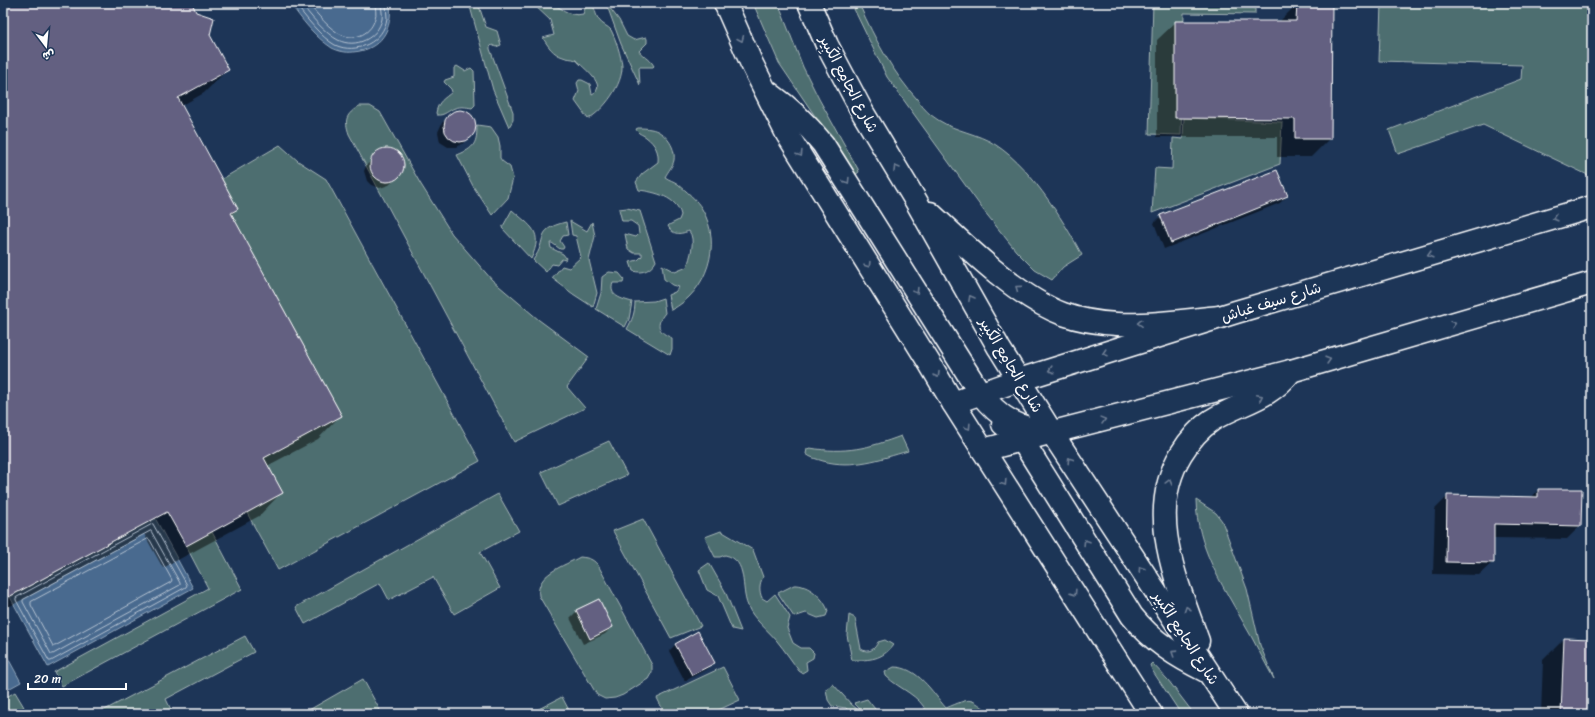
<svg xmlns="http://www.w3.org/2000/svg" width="1595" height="717" font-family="Sriracha,'Playpen Sans Arabic',sans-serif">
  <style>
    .green { fill: #4d6e6f; stroke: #a6b6b7; fill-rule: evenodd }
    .water { fill: #486a8f; stroke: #91a6bc }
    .shadow { fill: #0007 }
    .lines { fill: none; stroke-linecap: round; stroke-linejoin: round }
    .shore { stroke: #b6c3d2; stroke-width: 1 }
    .building { fill: #646181; stroke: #fff }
    .tertiary-casing { stroke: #fff; stroke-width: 25 }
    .secondary-casing { stroke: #fff; stroke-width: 25 }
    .tertiary { stroke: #1d3557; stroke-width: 22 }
    .secondary { stroke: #1d3557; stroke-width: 22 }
    .oneway { stroke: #6c7c92 }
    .labels { text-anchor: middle; stroke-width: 4; stroke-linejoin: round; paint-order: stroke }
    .street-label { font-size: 15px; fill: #fff; stroke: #1d3557 }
  </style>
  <rect width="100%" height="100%" fill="#1d3557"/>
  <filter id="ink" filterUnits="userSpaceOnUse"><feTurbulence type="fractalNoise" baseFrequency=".025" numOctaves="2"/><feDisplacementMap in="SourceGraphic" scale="8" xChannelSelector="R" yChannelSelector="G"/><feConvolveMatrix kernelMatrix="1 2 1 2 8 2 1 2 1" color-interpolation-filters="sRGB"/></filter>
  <g filter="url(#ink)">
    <g class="green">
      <polygon points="469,3 478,3 486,27 497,31 501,45 496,47 492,45 490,47 490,49 513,112 513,120 509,127 493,90"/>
      <path d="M532,3c6,0 12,-1 17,0 11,2 19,15 34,11l3,-8 5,-2c5,4 4,11 8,16 3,5 9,6 12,10 5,10 10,25 11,36 1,18 -18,44 -34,53l-13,-18 4,-10 -2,-8 2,-3h3l8,4 2,10c17,-8 -9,-26 -16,-34 -5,-2 -9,-1 -13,-3 -10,-3 -15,-11 -20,-19l11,-3 -4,-15z"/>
      <path d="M606,3l13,17 8,16 7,4 12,-3 1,2v4l-8,8c4,6 10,6 15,15l-1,1h-14l1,18 -19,-41z"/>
      <polygon points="753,3 778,3 803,67 819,99 858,169 859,172 855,175 779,63"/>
      <polygon points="1153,3 1255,3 1255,14 1184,13 1181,135 1149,134"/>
      <polygon points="1381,3 1523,5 1526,3 1592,3 1592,177 1483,125 1398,154 1389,130 1521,79 1522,65 1379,61"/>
      <path d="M860,6c15,33 32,66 57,93 4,6 9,12 14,16 19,15 38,16 58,26 37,19 74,78 93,114l-19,12 -11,13 -17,-10 -19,-19 -32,-40 -97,-134 -33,-68z"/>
      <path d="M457,66l8,5 6,-3 3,3 1,34 -3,3c-6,-1 -11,-2 -17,0 -6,2 -11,8 -18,7l-1,-2c2,-12 8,-14 16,-21l-1,-3 -7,-7 1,-2 9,-3v-9z"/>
      <path d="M359,106h11l10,6 40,71 32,51 40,46 47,40 50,37 -22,30 18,21 -71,34 -165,-308c-5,-15 -3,-19 10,-28zM385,149l11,2c24,22 -14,45 -24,21 -3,-7 -1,-13 3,-18z"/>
      <polygon points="1184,118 1282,122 1280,164 1152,213 1155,168 1172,169 1173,138 1183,139"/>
      <path d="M477,125l14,2 7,10 2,9v12l2,3 8,6 3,11 -5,20 -16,17 -19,-29 -16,-31c18,-7 20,-12 20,-30z"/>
      <path d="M638,128c4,0 8,0 13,1 13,2 25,17 23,31 -1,6 -6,11 -9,17 4,3 9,4 13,7 8,7 19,16 24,25 21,35 5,83 -31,101l-3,-15 7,-3 4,-5 -7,-2 -8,-6 -2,-14 13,7 12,-5c3,-10 9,-27 2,-36 -8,3 -16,5 -21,-5l1,-1 10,-5 2,-5c-4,-18 -26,-23 -42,-25l-3,-8 6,-8 16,-12c1,-11 -3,-18 -12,-25 -4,-3 -8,-3 -10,-8z"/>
      <polygon points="280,145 298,161 326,179 480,461 278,570 247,513 283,493 264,458 342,416 231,213 238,209 222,179"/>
      <path d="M627,208l13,3 16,50c-5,9 -13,13 -23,10l-3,-9 8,-2 4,-4v-3h-8l-6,-4 -3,-15 11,3 3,-3 -1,-8 -7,-5h-9l-3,-12z"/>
      <path d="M512,210c19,17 32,21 19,49l-29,-31z"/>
      <polygon points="570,221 587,231 592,222 595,236 589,260 597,293 593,307 573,294 552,278 562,266 569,268 581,257 576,236 572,235"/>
      <path d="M566,222l2,13 -5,1 -3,5 4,6 -1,2h-3l-8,-6h-2l1,5 12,6 3,4 -1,2 -3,-1 -5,6 -5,-1 -6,8 -13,-12c16,-21 0,-30 33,-38z"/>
      <path d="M609,272l10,1 5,6 -1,4h-10c-5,13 9,16 19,19l-3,17 -4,8 -29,-18 5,-16 1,-16z"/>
      <path d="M663,298l2,15c-10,12 -7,19 7,25v11l-2,6 -43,-26c5,-9 8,-16 8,-27l19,-1z"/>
      <path d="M901,436l7,15c-28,8 -55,18 -85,10 -6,-2 -12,-3 -17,-7l1,-5 3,-1c35,6 59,0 91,-12z"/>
      <polygon points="609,441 627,475 558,506 541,472"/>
      <polygon points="498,494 519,531 480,552 500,588 454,614 433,577 389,600 380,583 305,624 296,607"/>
      <path d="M1196,500l20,13 6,8 25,68 13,56 14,34c-11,-19 -20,-39 -31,-57 -22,-40 -46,-74 -47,-122z"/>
      <polygon points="643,519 701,626 671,638 613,531"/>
      <path d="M721,531l32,19 10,27c-4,7 -4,14 -1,21l5,3 8,-7 15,23 -3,11 6,15 8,5h8l5,5 -1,5 -7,4 1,8 -5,3 -3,-2c-7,-10 -14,-20 -22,-30 -8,-10 -25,-23 -29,-35 -8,-18 1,-46 -23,-51l-5,2h-5l-10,-20z"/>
      <polygon points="212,532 242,589 62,686 54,672 208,588 186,546"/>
      <path d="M580,557c9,1 14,2 19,10l53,98v7l-4,7 -25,16 -8,3 -10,1 -8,-4 -58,-99c-4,-22 25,-30 41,-39zM599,599l14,28 -23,11 -14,-28z"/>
      <polygon points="709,563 725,591 741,631 732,629 718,596 707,590 699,570"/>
      <path d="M794,585c14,-1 30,13 34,26l-2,5 -8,2 -12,-5 -12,4 -16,-24z"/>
      <path d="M849,615l6,3 6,31c8,5 14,0 17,-7l7,-2 8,5c-11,15 -23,15 -41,15l-5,-25z"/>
      <polygon points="245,636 254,652 166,699 173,714 97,714"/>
      <polygon points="1152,663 1168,680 1194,714 1181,714 1152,670 1150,665"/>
      <polygon points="723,667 740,700 710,714 665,714 657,698"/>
      <path d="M894,667c24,0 38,25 52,41 27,-11 22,-11 46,6h-64c-9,-20 -28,-24 -42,-38l-1,-4z"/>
      <polygon points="363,679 382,714 302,714"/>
      <polygon points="833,684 851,704 863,714 845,714 847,709 846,708 832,706 828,700 826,689"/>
      <polygon points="15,692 24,707 11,714 3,714 3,699"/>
      <polygon points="562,697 571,714 529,714"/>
      <polygon points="867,699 879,714 865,714 854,703"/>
    </g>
    <g class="water">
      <path d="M290,3h100c3,26 -9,47 -37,49 -7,1 -15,-1 -21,-4 -17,-11 -31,-29 -42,-45z"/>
      <polygon points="155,518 193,588 48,667 10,597"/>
      <polygon points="3,649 21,682 3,692"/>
    </g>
    <g class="shadow">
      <polygon points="3,3 190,3 227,70 204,93 181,106 237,209 231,215 340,416 318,439 267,466 281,493 259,516 163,568 144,534 3,610"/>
      <polygon points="1297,4 1330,138 1311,157 1277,157 1277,137 1157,137 1157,40 1176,22 1279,22"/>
      <polygon points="458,111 468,113 471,116 474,126 472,135 465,142 457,147 448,147 440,142 438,132 442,123 449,116"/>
      <polygon points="391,150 399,155 403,165 400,175 389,185 380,188 371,185 367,181 364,171 366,166 380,151"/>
      <polygon points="1287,196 1280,203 1164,249 1154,223 1161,216"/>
      <polygon points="1538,490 1580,526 1567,539 1493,538 1493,562 1479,575 1433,574 1435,509 1448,496 1531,498"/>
      <polygon points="577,611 612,627 605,634 583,644 570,618"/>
      <polygon points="1564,639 1592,640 1592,714 1541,714 1543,660"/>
      <polygon points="676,644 713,662 707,669 685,681 669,651"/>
    </g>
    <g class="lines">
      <g class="shore">
        <path d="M295,3c9,13 27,35 40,42 21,10 49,-3 52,-27 0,-5 -1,-10 -1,-15"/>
        <path d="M301,3c8,12 25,31 37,37 18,9 40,-2 44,-21 1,-5 -1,-11 -1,-16"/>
        <path d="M308,3c8,10 22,27 34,32 14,6 30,-2 33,-17 2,-4 0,-10 0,-15"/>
        <polygon points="153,524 187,585 186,587 51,661 49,661 16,600 16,598"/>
        <polygon points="151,531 180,583 180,585 53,654 51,654 23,602 23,600"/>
        <polygon points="148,539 150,540 172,580 171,582 55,646 53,646 31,605 31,602"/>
      </g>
    </g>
    <g class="building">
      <polygon points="3,3 192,3 196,12 214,18 210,35 229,70 178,98 238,209 231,213 342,416 264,458 283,493 186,546 167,512 3,600"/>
      <polygon points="1297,3 1332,3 1331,139 1295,139 1295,119 1175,118 1175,21 1296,21"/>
      <circle cx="460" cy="126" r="16"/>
      <circle cx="387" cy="165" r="17"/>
      <polygon points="1277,170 1288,196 1171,243 1160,215"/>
      <polygon points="1538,489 1582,489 1581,526 1494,524 1494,563 1446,562 1447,495 1538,497"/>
      <polygon points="599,599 613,627 590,639 576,610"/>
      <polygon points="698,631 715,663 692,675 675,644"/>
      <polygon points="1564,638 1592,639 1592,714 1561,714"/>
    </g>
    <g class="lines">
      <defs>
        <g id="tertiary">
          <polyline points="953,403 1019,380 1236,312 1592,207"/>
          <polyline points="983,450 1291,371 1592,283"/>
        </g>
        <g id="secondary">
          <polyline points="725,3 751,62 787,134 930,364 953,403 1151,714"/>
          <polyline points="809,3 827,45 863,113 916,201 999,348 1052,433 1236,714"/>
          <path d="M769,93c21,15 38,31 54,51l157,249c20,26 39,36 72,40"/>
          <path d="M930,213c36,33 87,84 133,101 17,6 36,9 54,10 34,2 70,-4 103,-7"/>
          <path d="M1003,424l19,16 110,176c20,25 45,41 74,55"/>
          <path d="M1198,641c-21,-60 -53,-127 -17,-187 8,-13 19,-26 31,-34 29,-18 57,-20 79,-49"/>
        </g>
      </defs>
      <use href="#tertiary" class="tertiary-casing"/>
      <use href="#secondary" class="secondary-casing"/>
      <use href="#tertiary" class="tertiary"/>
      <use href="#secondary" class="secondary"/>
    </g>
    <defs><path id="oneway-chevron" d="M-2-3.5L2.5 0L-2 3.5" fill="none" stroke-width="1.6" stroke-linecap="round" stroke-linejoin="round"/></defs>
    <g class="oneway">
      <use href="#oneway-chevron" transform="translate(741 39) rotate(67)"/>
      <use href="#oneway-chevron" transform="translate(800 154) rotate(58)"/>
      <use href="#oneway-chevron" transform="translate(896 168) rotate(-121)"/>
      <use href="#oneway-chevron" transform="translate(847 181) rotate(58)"/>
      <use href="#oneway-chevron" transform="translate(1555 218) rotate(164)"/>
      <use href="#oneway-chevron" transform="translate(1430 255) rotate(164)"/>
      <use href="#oneway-chevron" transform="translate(868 265) rotate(58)"/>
      <use href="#oneway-chevron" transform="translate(1018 288) rotate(-144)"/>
      <use href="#oneway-chevron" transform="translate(916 291) rotate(58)"/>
      <use href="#oneway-chevron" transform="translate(971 298) rotate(-119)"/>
      <use href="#oneway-chevron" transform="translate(1140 323) rotate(177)"/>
      <use href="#oneway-chevron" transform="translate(1453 324) rotate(-16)"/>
      <use href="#oneway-chevron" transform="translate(1105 353) rotate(162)"/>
      <use href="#oneway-chevron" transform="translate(1328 360) rotate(-16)"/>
      <use href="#oneway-chevron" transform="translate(1051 370) rotate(163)"/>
      <use href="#oneway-chevron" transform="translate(937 375) rotate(60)"/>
      <use href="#oneway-chevron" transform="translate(1260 397) rotate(-26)"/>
      <use href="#oneway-chevron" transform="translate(1103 420) rotate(-15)"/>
      <use href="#oneway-chevron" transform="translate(968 427) rotate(57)"/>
      <use href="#oneway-chevron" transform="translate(1070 460) rotate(-123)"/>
      <use href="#oneway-chevron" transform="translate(1169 482) rotate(-75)"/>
      <use href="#oneway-chevron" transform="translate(1004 483) rotate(57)"/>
      <use href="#oneway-chevron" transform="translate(1086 542) rotate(-122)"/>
      <use href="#oneway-chevron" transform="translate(1141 569) rotate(-123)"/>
      <use href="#oneway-chevron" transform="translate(1074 593) rotate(57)"/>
      <use href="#oneway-chevron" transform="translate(1187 609) rotate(-109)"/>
      <use href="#oneway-chevron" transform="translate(1174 653) rotate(-147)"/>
    </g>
  </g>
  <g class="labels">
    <g class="street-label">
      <text transform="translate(849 84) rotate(62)" y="5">شارع الجامِع الكَبِير</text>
      <text transform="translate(1271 302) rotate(-17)" y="5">شارع سيف غباش</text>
      <text transform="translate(1011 365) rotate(59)" y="5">شارع الجامِع الكَبِير</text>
      <text transform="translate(1186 638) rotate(57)" y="5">شارع الجامِع الكَبِير</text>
    </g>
  </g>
  <rect width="1595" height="717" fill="none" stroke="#1d3557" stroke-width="16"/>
  <rect x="8" y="8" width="1579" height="701" fill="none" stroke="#fff" stroke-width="1.5" filter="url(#ink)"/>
  <g transform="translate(46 46) rotate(164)" stroke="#1d3557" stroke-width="3" paint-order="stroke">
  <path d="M0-3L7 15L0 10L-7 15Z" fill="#ffffff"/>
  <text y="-6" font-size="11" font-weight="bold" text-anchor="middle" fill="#ffffff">ش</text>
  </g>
  <path d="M28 683v6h98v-6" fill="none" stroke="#ffffff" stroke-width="2"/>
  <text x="34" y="683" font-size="12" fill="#ffffff" stroke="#1d3557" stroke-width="3" paint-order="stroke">20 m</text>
</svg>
